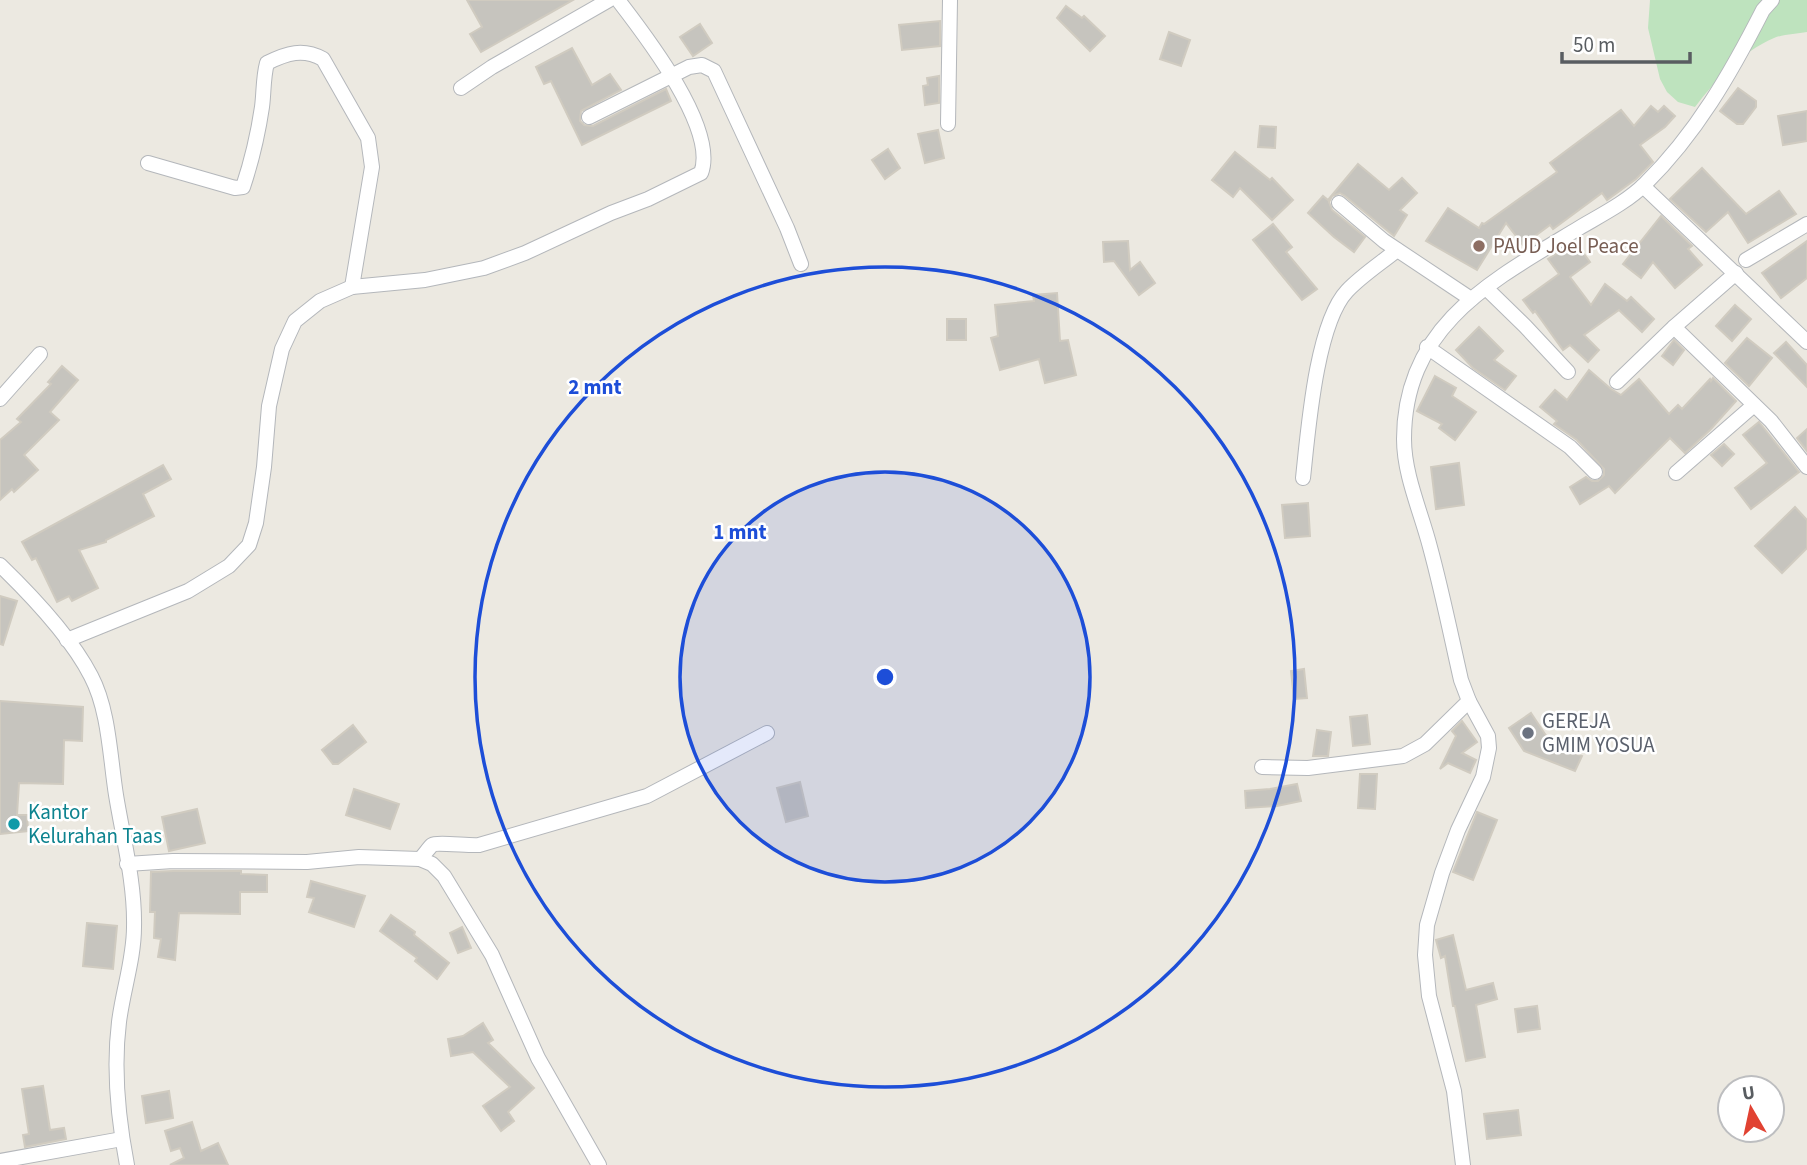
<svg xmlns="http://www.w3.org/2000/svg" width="1807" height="1165" font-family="'Source Sans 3',sans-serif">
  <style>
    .green { fill: #bee3be }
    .building { fill: #c6c4be; stroke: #d0cbc0; stroke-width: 2 }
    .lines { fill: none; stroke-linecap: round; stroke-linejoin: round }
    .minor-casing { stroke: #b4b7bb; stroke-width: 16 }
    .minor { stroke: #fff; stroke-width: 14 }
    .ring { fill: none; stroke: #1d4ed8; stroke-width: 3.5 }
    .education-dot { fill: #8d6e63; stroke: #fff; stroke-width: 2.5 }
    .worship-dot { fill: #6b7280; stroke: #fff; stroke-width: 2.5 }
    .culture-dot { fill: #0f9aa8; stroke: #fff; stroke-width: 2.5 }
    .labels { text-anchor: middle; stroke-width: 5; stroke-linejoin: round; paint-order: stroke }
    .education-label { font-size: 21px; fill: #785e54; stroke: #fff; text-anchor: start }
    .worship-label { font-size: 21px; fill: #5b616d; stroke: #fff; text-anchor: start }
    .culture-label { font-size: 21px; fill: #0d838f; stroke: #fff; text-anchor: start }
    .centre { fill: #1d4ed8; stroke: #fff; stroke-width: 3.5 }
    .ring-label { font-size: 21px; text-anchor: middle; font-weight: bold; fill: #1d4ed8; stroke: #fff; stroke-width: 5; stroke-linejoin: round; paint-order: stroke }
  </style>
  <rect width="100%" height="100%" fill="#ece9e1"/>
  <path class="green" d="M1650,0h157v32c-10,2 -23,2 -33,6 -33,14 -58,42 -79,69l-17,-5 -11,-10 -7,-13 -12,-51z"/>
  <g class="building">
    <polygon points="467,0 573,0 481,52 470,34 482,27"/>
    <polygon points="1066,6 1082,18 1084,16 1105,36 1090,51 1057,18"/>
    <polygon points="940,21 940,46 902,50 899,25"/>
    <polygon points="700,24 712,43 693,56 680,37"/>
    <polygon points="1169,32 1190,40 1181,66 1160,59"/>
    <polygon points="572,48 592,85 610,74 621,90 581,111 580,121 584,125 593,126 666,89 671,101 582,145 551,81 544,84 536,67"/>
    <polygon points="939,76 939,103 925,105 923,86 928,85 927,78"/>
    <polygon points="1738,88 1756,101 1756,107 1743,124 1737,124 1720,111"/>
    <polygon points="1651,106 1658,112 1664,106 1675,116 1665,127 1640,145 1653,162 1636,179 1607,200 1602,193 1553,229 1550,225 1523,245 1506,223 1477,270 1426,241 1448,208 1479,228 1482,223 1484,224 1557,172 1550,163 1621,110 1634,126"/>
    <polygon points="1807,111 1807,141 1783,145 1778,116"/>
    <polygon points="1260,126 1276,127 1275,148 1258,147"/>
    <polygon points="938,130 944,158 925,163 918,134"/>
    <polygon points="888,149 900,168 885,179 872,160"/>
    <polygon points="1235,152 1270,180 1272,178 1293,200 1272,220 1240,188 1233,197 1212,180"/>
    <polygon points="1358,164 1389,190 1402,178 1417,193 1400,210 1407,215 1394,236 1345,196 1340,193 1332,196 1329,202 1332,210 1365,237 1354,252 1334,237 1308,213 1323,196 1328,200"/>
    <polygon points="1702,168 1746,214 1779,191 1796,214 1748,243 1728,212 1706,232 1670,199"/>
    <polygon points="1661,216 1692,246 1688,249 1702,265 1675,288 1653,262 1641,278 1623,264"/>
    <polygon points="1273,224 1292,247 1286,252 1317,289 1302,300 1253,240"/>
    <polygon points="1128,241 1130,270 1140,262 1155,283 1139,295 1114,261 1104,262 1103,242"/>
    <polygon points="1807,241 1807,278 1781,298 1762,273"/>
    <polygon points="1575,242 1590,262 1570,277 1591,305 1605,284 1627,301 1631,297 1654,319 1642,332 1619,310 1584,335 1599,350 1588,362 1570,345 1563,350 1535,311 1533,313 1523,300 1559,274 1548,259"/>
    <polygon points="1057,293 1060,341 1068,340 1076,375 1045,383 1039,359 1000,370 991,338 998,336 995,305 1034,301 1033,295"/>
    <polygon points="1735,305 1751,319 1732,341 1716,326"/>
    <rect x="947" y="319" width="19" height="21"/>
    <polygon points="1479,327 1503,351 1494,360 1516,376 1505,390 1473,368 1456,350"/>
    <polygon points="1747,338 1772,358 1749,386 1725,363"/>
    <polygon points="1674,340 1684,350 1673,365 1662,356"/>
    <polygon points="1786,342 1807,365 1807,387 1774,353"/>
    <polygon points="62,366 78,380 50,412 59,420 24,455 38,470 14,492 12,489 0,500 0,440 21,422 17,419 51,384 48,382"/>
    <polygon points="1589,370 1611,389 1621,395 1639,379 1669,414 1678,405 1682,409 1710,379 1711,381 1713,378 1736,401 1710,430 1685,453 1670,438 1615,493 1609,486 1580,504 1570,487 1586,477 1592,481 1598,481 1604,475 1604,469 1577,440 1554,424 1557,421 1540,407 1555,390 1567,400"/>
    <polygon points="1435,376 1456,388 1452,396 1476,412 1455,440 1439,428 1442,424 1417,411"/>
    <polygon points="1759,422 1799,472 1751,509 1735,488 1767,463 1743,435"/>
    <polygon points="1807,429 1807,451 1797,438"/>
    <polygon points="1724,444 1734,454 1722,466 1711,455"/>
    <polygon points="1459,463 1464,505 1436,509 1431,467"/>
    <polygon points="163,465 171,479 143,494 154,516 106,540 106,542 79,550 98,588 72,601 69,596 57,602 36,558 32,560 22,542"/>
    <polygon points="1308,503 1310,536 1285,538 1282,505"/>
    <polygon points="1795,507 1807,520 1807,548 1782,573 1755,546"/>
    <polygon points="0,596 17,601 3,645 0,644"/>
    <polygon points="1304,669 1307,698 1294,699 1291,671"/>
    <polygon points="0,701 83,707 82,741 64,740 63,784 19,783 17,815 27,815 28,831 0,834"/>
    <polygon points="1531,713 1551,743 1582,756 1575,771 1524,751 1509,728"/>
    <polygon points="1367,715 1370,744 1353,746 1350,717"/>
    <polygon points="1462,721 1477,742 1462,753 1476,760 1470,773 1448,763 1440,769 1456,736 1452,731"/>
    <polygon points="353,725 366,742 338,764 333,764 322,750"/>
    <polygon points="1317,730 1331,732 1328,756 1313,756"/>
    <polygon points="1360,774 1377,774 1375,809 1358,808"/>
    <polygon points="800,782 808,816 786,822 777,788"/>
    <polygon points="1297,784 1301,801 1277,806 1246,808 1245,791 1270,789"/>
    <polygon points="354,789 399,804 390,829 346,815"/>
    <polygon points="197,809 205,843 169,851 162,817"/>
    <polygon points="1477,812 1497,820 1473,880 1453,872"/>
    <polygon points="173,871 241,871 241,874 267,875 267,892 240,892 240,914 179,913 175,960 158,957 161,939 154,938 155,912 150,912 151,872"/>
    <polygon points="311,881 365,896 354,927 309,912 314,898 307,897"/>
    <polygon points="391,915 415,932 414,935 449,963 437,979 415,961 417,958 380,931"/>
    <polygon points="87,923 117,926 113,969 83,966"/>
    <polygon points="462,927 471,948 458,953 450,933"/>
    <polygon points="1453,935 1466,990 1493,983 1497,999 1476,1005 1485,1057 1466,1061 1455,1006 1453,1006 1445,956 1441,958 1436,940"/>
    <polygon points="1537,1006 1540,1029 1518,1032 1515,1009"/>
    <polygon points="483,1023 493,1040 488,1043 534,1088 508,1112 514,1121 501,1131 483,1106 510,1087 473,1052 451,1056 448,1039 463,1036"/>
    <polygon points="43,1086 50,1130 64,1128 66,1139 25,1147 23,1135 29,1134 22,1089"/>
    <polygon points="169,1091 173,1118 146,1123 142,1096"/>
    <polygon points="1518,1110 1521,1135 1487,1139 1484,1114"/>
    <polygon points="192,1122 201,1151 218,1143 228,1165 170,1165 184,1158 180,1148 171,1151 165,1131"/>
  </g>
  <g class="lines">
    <defs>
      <g id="minor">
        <polyline points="461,88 492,67 609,0"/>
        <polyline points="589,117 689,67 702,65 714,71 787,228 801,264"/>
        <polyline points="948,124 950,0"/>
        <path d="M148,163l87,25 8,-1c9,-27 15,-53 19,-80 2,-15 1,-29 5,-44 20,-10 36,-15 56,-4l45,79 4,29 -20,120"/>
        <polyline points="1643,186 1807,342"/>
        <polyline points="1339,203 1384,241 1471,299"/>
        <polyline points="1746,260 1807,224"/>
        <polyline points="1486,288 1525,326 1568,372"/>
        <polyline points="1674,327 1771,421 1807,467"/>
        <polyline points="1427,347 1570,447 1595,472"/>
        <polyline points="1617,382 1674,327 1736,273"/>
        <polyline points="0,399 40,354"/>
        <polyline points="1676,473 1754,405"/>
        <path d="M1303,478c5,-46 13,-154 44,-187 14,-15 34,-28 50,-41"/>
        <path d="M0,565c31,30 71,72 91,111 18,34 19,81 25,119 7,43 19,88 18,132 0,32 -11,63 -15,95 -6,48 -1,96 8,143"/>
        <path d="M67,640l121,-49 41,-25 20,-21 7,-22 8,-56 5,-61 13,-57 13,-28 25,-20 32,-14 73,-7 59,-12 41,-15 86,-40 37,-14 53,-26c17,-44 -56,-138 -83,-173"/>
        <polyline points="1262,767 1308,768 1403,756 1425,744 1469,701"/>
        <path d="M420,859c4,-4 8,-10 12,-14 5,-3 38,1 47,0l168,-49 120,-63"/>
        <polyline points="127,864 173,861 307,862 359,857 420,859 432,864 444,876 492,955 538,1058 599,1165"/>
        <polyline points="0,1161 122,1139"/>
        <path d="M1463,1165l-9,-74 -25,-95 -4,-41 2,-30 15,-52 16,-43 25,-53 6,-29 -1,-12 -19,-35 -8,-21c-10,-44 -19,-89 -31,-133 -9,-35 -26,-72 -26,-108 0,-114 89,-159 175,-211 22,-13 48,-26 66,-44 51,-50 86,-111 118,-174l9,-10"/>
      </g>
    </defs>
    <use href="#minor" class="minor-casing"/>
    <use href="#minor" class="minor"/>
  </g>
  <circle cx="885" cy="677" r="205" fill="#1d4ed8" fill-opacity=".12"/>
  <g class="ring">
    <circle cx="885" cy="677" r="205"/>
    <circle cx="885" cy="677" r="410"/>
  </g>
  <circle class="education-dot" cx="1479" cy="246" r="7"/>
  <circle class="worship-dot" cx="1528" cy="733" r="7"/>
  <circle class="culture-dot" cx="14" cy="824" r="7"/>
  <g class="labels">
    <g class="education-label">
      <text x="1493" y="253">PAUD Joel Peace</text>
    </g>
    <g class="worship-label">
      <text x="1542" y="728">GEREJA<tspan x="1542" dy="24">GMIM YOSUA</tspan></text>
    </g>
    <g class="culture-label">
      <text x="28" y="819">Kantor<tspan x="28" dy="24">Kelurahan Taas</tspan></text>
    </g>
  </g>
  <circle cx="885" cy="677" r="10" class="centre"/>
  <g class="ring-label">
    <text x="595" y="394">2 mnt</text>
    <text x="740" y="539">1 mnt</text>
  </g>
  <g transform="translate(1751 1109) rotate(351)"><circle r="33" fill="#ffffff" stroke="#bdbec0" stroke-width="2"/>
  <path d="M0-5L12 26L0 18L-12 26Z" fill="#e14232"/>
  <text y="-10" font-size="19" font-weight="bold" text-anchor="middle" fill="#595d61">U</text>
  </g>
  <path d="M1562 52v10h128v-10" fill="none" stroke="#595d61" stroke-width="3.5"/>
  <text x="1573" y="52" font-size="21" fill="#595d61" stroke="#ffffff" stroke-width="5" paint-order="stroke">50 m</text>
</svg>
